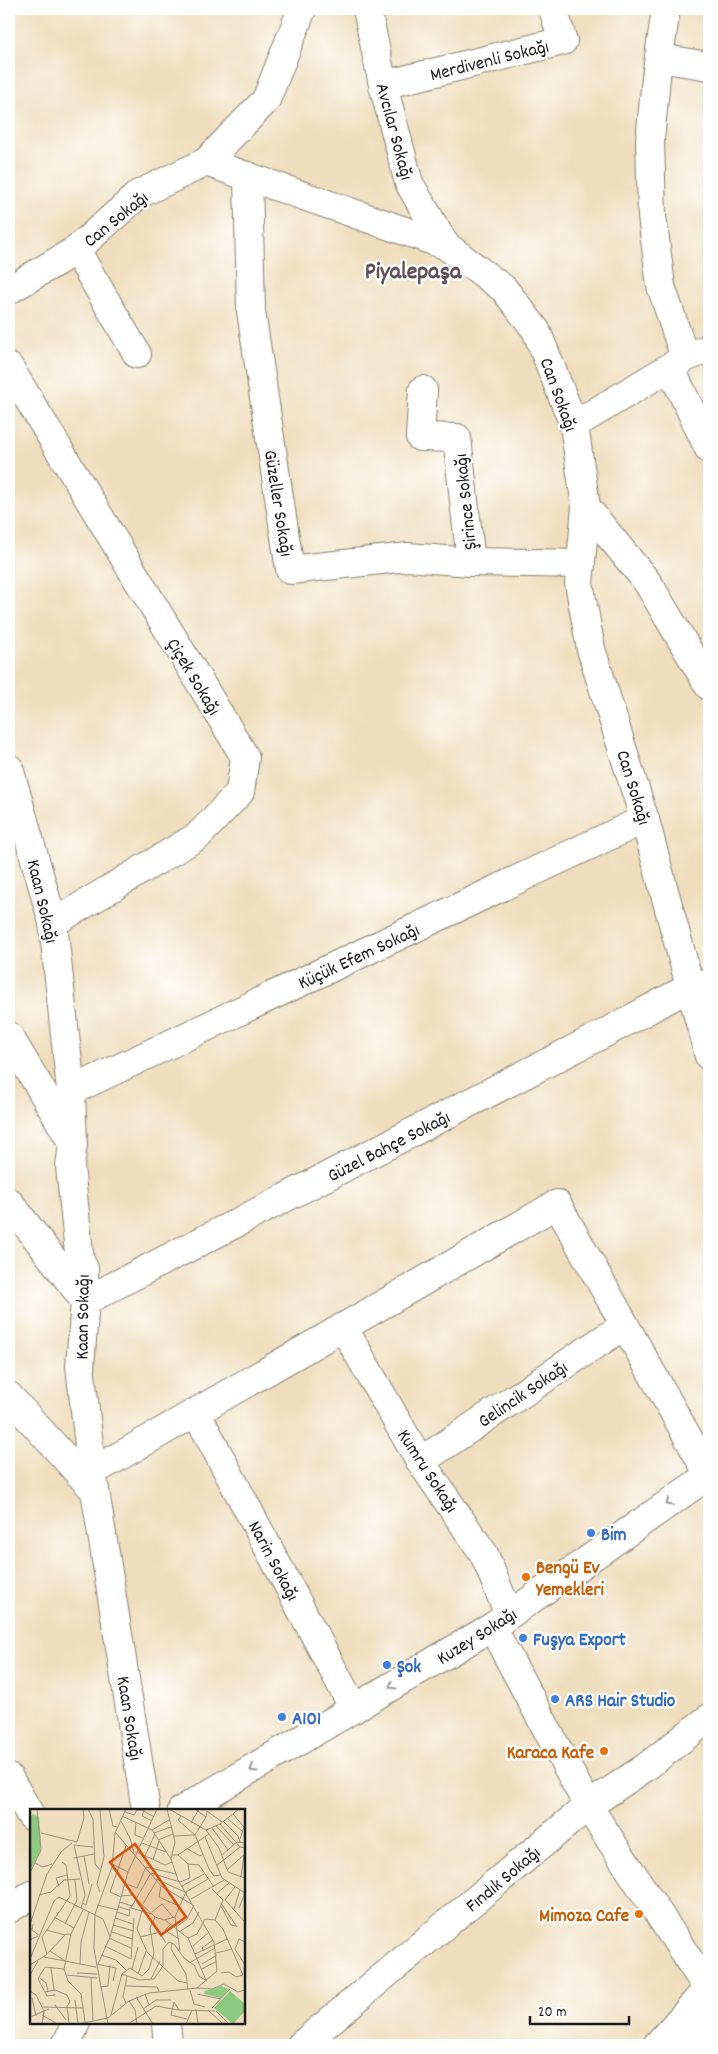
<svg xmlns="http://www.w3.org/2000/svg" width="718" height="2054" font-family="Dekko,sans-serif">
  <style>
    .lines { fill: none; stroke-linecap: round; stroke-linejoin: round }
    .minor-casing { stroke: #867d6c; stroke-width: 30 }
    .minor { stroke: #fff; stroke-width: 28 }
    .oneway { stroke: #999 }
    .shop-dot { fill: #3f7fe0; stroke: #fff; stroke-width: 2 }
    .food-dot { fill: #e8710a; stroke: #fff; stroke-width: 2 }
    .labels { text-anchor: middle; stroke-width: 4.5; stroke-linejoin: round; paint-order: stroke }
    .street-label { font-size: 19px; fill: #1c1c1c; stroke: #fff }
    .shop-label { font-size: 19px; font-weight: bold; fill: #366cbe; stroke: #fff; text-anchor: start }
    .food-label { font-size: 19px; font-weight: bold; fill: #c56008; stroke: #fff; text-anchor: end }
    .district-label { font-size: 24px; font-weight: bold; fill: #644f55; stroke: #fff }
    .inset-road { fill: none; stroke: #9b907d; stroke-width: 1 }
    .view { fill: #d4530e; fill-opacity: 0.15; stroke: #d4530e; stroke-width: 2.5 }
    .inset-edge { fill: none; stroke: #1c1c1c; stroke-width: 2.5 }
  </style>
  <rect width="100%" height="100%" fill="#fff"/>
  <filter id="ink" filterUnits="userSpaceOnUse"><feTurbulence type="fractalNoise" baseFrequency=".02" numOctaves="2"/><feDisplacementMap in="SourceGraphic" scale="10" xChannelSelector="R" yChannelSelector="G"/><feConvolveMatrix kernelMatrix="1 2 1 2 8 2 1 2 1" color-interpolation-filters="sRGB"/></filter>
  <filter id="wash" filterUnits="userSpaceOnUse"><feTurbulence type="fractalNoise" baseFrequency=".0096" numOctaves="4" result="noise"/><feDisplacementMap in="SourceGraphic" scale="20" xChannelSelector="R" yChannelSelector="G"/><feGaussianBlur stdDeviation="1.12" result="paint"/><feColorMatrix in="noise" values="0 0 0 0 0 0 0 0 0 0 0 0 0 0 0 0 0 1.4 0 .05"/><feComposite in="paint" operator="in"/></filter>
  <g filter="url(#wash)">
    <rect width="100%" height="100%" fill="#efdebd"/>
  </g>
  <g filter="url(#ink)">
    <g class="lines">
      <defs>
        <g id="minor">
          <polyline points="367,9 383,85 409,183 445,245"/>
          <polyline points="666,9 656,77 650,141 652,216 661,286 685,358"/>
          <polyline points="659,58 709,66"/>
          <polyline points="383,85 563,41 553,9"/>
          <polyline points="206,162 266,100 302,9"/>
          <polyline points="248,176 251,311 290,570 408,557 471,562 581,564"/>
          <polyline points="76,250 137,354"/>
          <polyline points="9,290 76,250 139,194 206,162 445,245 504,289 536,330 574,425 586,507 579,583 591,649 646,824 709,1056"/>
          <polyline points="9,367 245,757 240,792 198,836 53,923"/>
          <polyline points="670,367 709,449"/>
          <polyline points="423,390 420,437 457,438 471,562"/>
          <polyline points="574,425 685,358 709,348"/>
          <polyline points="586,507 648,583 709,686"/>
          <polyline points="9,768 53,923 71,1091 73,1144 70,1167 80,1262 84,1268 85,1301 80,1366 92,1472 146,1810"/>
          <polyline points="9,1036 71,1140"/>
          <polyline points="71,1091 645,819"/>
          <polyline points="9,1202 85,1301 605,1033 690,987 709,982"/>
          <polyline points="343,1327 418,1458 484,1554 509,1615"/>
          <polyline points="9,1396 95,1491"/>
          <polyline points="196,1412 354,1709"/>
          <polyline points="418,1458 433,1453 625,1325"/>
          <polyline points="92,1472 557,1204 709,1475"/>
          <polyline points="492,1627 588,1806 708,1989"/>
          <polyline points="9,1778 31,1816"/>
          <polyline points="182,1810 492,1627 709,1475"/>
          <polyline points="9,1909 31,1895"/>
          <polyline points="166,2023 168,2045"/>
          <polyline points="66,2045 76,2023"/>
          <polyline points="301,2045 588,1806 646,1767 709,1718"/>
          <polyline points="657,2045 709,1987"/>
          <polyline points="687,2045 709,2021"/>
        </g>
      </defs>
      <use href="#minor" class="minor-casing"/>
      <use href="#minor" class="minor"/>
    </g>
    <defs><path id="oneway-chevron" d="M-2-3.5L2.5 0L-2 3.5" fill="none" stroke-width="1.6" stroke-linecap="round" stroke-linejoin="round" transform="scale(1.25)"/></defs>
    <g class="oneway">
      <use href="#oneway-chevron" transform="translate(669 1503) rotate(145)"/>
      <use href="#oneway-chevron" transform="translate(392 1686) rotate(149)"/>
      <use href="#oneway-chevron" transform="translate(253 1769) rotate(149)"/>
    </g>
  </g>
  <g class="shop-dot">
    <circle cx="591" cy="1533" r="5"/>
    <circle cx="523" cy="1638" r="5"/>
    <circle cx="387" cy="1665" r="5"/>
    <circle cx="555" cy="1699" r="5"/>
    <circle cx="282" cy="1717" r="5"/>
  </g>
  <g class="food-dot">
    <circle cx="526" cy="1577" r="5"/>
    <circle cx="604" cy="1751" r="5"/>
    <circle cx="639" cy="1914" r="5"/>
  </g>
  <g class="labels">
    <g class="street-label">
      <text transform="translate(489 59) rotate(-14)" y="7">Merdivenli Sokağı</text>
      <text transform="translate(396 131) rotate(75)" y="7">Avcılar Sokağı</text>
      <text transform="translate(115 218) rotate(-39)" y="7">Can Sokağı</text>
      <text transform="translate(560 394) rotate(70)" y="7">Can Sokağı</text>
      <text transform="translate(464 502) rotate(-96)" y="7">Şirince Sokağı</text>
      <text transform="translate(280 503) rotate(81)" y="7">Güzeller Sokağı</text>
      <text transform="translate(195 676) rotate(59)" y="7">Çiçek Sokağı</text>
      <text transform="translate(635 787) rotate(73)" y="7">Can Sokağı</text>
      <text transform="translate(44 901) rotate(77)" y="7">Kaan Sokağı</text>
      <text transform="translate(358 955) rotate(-25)" y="7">Küçük Efem Sokağı</text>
      <text transform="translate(388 1145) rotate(-27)" y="7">Güzel Bahçe Sokağı</text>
      <text transform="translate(81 1317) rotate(-89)" y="7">Kaan Sokağı</text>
      <text transform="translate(522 1393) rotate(-34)" y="7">Gelincik Sokağı</text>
      <text transform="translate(429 1470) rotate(57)" y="7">Kumru Sokağı</text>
      <text transform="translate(275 1560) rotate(62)" y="7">Narin Sokağı</text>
      <text transform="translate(476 1635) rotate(-32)" y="7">Kuzey Sokağı</text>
      <text transform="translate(131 1718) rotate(81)" y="7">Kaan Sokağı</text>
      <text transform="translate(502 1878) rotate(-40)" y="7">Fındık Sokağı</text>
    </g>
    <g class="shop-label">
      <text x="601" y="1540">Bim</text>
      <text x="533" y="1645">Fuşya Export</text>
      <text x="397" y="1672">Şok</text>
      <text x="565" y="1706">ARS Hair Studio</text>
      <text x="292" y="1724">A101</text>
    </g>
    <g class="food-label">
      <text x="536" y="1573" text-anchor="start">Bengü Ev<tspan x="536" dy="22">Yemekleri</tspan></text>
      <text x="594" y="1758">Karaca Kafe</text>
      <text x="629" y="1921">Mimoza Cafe</text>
    </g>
    <g class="district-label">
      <text x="413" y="278">Piyalepaşa</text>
    </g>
  </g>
  <g transform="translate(30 1809)">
    <rect width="215" height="215" fill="#efdebd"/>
    <path d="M3,5l6,3 2,24 -1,10 -10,20v-54zM191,177l8,3 -8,9 -17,-4 1,-3zM200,182l15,13v7l-12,13 -19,-16z" fill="#8dc97e"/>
    <path class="inset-road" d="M58,0l5,10 2,45 5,6M70,0l4,48 -7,27 3,8M79,0l4,17 4,1M139,0l37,21 14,-6 19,-15M114,1l-2,6 10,5M95,3l9,3 3,-5h5l12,7M203,5l11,13 -4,12M92,7l30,14 19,29M151,7l-3,4 17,15 11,-18 -11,-8M176,8l1,-6 15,11M197,9l16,14M91,12l9,17 4,15M193,12l15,15 2,6M106,13l-1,13 8,3M161,14l8,-14M190,15l20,23 5,1M186,17l18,19M182,19l16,22M122,21l17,-10M176,21l13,18 9,24 17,6M85,23l46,54 32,19M11,24l36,9 7,-24 -1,-9M124,24l17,-6M144,27l21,-1 14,34 5,7 6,-1M175,28l17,41 23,15M128,31l15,-6M112,34l24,9M44,36l11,50 -4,13M44,36l19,2M156,39l14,8 3,-2M107,43l28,13 7,-3M142,46h6l10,9 11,1 15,22M148,46l31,-21M192,46l15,-13 8,1M54,47l5,28M115,47l10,-22M44,49l20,-4M123,51l6,-19M5,54l8,4 9,-3M82,55l16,8M186,57l24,-19M116,58l30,7M197,61l18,-16M0,64l11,-23 -4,-41M211,68l3,-22M126,70l31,14M94,74l13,5 9,-21M29,77l-3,-8 11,-3M131,77l-2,11 20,9M152,77l22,-12M182,80l11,11M156,83l22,-13M186,85l13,-11M9,86l12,-3 13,-12 16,-1M91,87l11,-1 23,22 9,3 11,-3 11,-25M91,88l-11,-5 16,-46M161,90l33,-19M195,91l20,22M195,91l10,-13M52,94l4,2 6,-21M191,94l16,24M113,95l14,-24M67,96l21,5M102,97l19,-33 29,9 10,-4 -2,-14M191,97l10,19 5,1M89,98l10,3 3,-4 -12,-4M101,99l21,6M209,99l6,-15M204,100l6,-19M53,101l-12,24 -7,35 4,12 13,13 4,28M112,102l-5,18 10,23 31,29 9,2M87,103l12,4 1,-6M122,103l10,-8 11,13M24,108l20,11M145,108l5,34M85,109l18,6M135,111l23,18 18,42M185,111l8,-20M123,113l13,21M0,115l17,-50 14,-22 11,-9M3,115l-1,6 8,6M35,115l12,-24 -2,-20M141,115l-6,6 14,9M83,116l21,6M146,118l11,-8 7,-14M16,121l19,5M82,123l20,7M149,123l14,-9 6,-11M110,128l21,-5M79,129l22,10M158,129l9,-4 8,-15 10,1 8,9 20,46 -7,2 -7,-5 -8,1M215,133l-6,-3 -4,10 10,16M142,134l-1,6 15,25 2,16M75,137l26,13 3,-41M163,137l16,-14M20,142l15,10M174,142l-2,-3 11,-8M0,143v-12l8,-4M186,144l16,-4M17,145l-5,-17 28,-41 -4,-31 -4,-3M165,145l32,-15M71,146l15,5 10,10M14,148l52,10M0,150l24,-58 5,-4 44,22 7,18M161,153l24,-14M66,155l20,4 -3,13M68,155l12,-27 18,-65 29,-63M172,155l15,-9M0,156l16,-10 20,-21h5M50,156l1,-23 8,-30M21,159l3,22M102,160l6,-22M172,160l15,-8M47,164l20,1M92,165l17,6 15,-1 9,-13v-17l6,-7 5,2 10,14 10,7 5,11 8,5M108,165l8,-23M0,166l8,-14M36,166l31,3M10,169l6,5 2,8M61,169l2,43M121,170l9,-18M96,177l31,1 2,4M70,178l8,-1 2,-21M167,179l15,1 12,-5 14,8 7,-2M160,181l4,14 11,3M0,182l6,4 8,16 -14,6M15,183l10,-2 12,5 3,7 -3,4 2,18M167,185l24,5M25,186l-8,1 -9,-17 7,-12 19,2M106,188l17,27M2,189l4,18M45,191l3,24M99,192l6,9 2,14M96,194l-3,-6 4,-21M25,196l11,15M119,196l7,-5h15M13,198l40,1M182,199l18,-19M113,200l6,-4 -4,-11M166,200l2,15M149,201l-5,-8 -3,13 16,4M178,201l15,14M186,202l13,13M12,206l14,8M81,206l11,-41 8,-6 12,8 7,-7 5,-16 -4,-25 5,-11M12,215l2,-13 5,-2M48,215l30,-6 21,-17 20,-8 48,-5 20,-17 -3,-29 -36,-62 -7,-21 4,-17 -8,-33M78,215l-14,-75 1,-35 17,-47 3,-34 11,-24M98,215l28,-18 22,4 37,1M156,215l6,-14"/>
    <path class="view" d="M105,35l51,73 -25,18 -51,-73z"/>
    <rect width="215" height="215" class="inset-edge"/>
  </g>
  <rect width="718" height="2054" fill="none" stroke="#fff" stroke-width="30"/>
  <path d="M530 2016v8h99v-8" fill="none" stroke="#1c1c1c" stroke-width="2.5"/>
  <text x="538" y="2016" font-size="15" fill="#1c1c1c" stroke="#ffffff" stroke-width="4" paint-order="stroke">20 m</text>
</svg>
